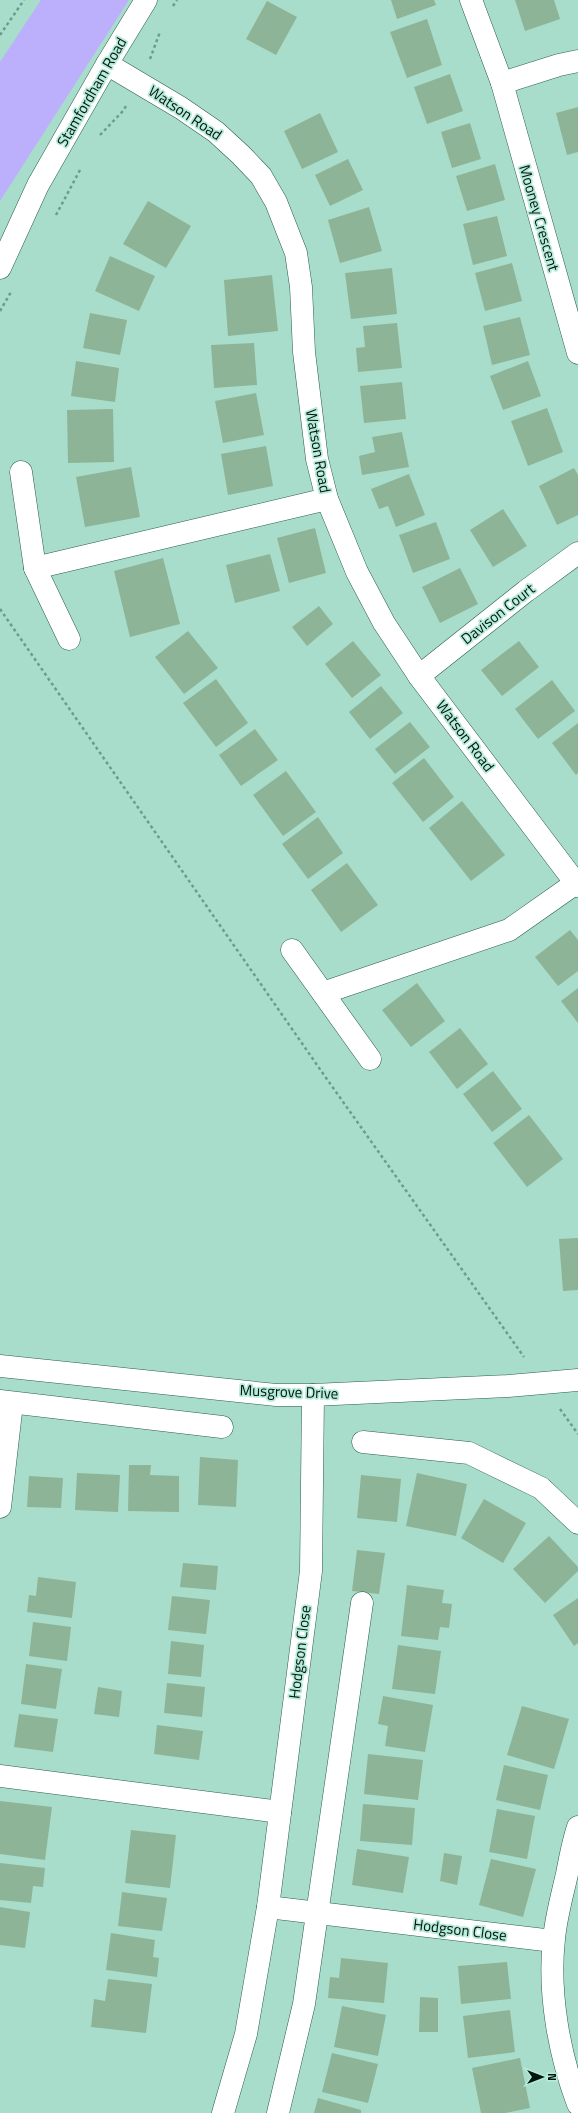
<svg xmlns="http://www.w3.org/2000/svg" width="578" height="2113" font-family="'Titillium Web',sans-serif">
  <style>
    .green { fill: #bcaffb }
    .building { fill: #8db496 }
    .lines { fill: none; stroke-linecap: round; stroke-linejoin: round }
    .street-casing { stroke: #2b5d4e; stroke-width: 23 }
    .secondary-casing { stroke: #2b5d4e; stroke-width: 23 }
    .path { stroke: #709a8c; stroke-width: 2.5; stroke-dasharray: 3 3; stroke-linecap: butt }
    .street { stroke: #fff; stroke-width: 22 }
    .secondary { stroke: #fff; stroke-width: 22 }
    .labels { text-anchor: middle; stroke-width: 3.5; stroke-linejoin: round; paint-order: stroke }
    .street-label { font-size: 15px; fill: #02150f; stroke: #b5ebd8 }
  </style>
  <rect width="100%" height="100%" fill="#a8ddcb"/>
  <polygon class="green" points="41,0 129,0 0,201 0,62"/>
  <g class="building">
    <polygon points="391,0 434,0 436,5 397,19"/>
    <polygon points="515,0 554,0 560,19 525,31"/>
    <polygon points="267,1 297,17 276,55 246,39"/>
    <polygon points="427,19 442,65 407,78 390,32"/>
    <polygon points="450,74 463,111 427,124 414,87"/>
    <polygon points="578,107 578,152 567,155 556,113"/>
    <polygon points="320,113 338,152 302,169 284,131"/>
    <polygon points="470,123 481,159 452,168 441,132"/>
    <polygon points="348,159 363,190 330,206 315,175"/>
    <polygon points="495,164 505,200 467,211 456,176"/>
    <polygon points="148,201 191,226 166,268 123,244"/>
    <polygon points="369,207 382,251 340,263 328,220"/>
    <polygon points="497,216 507,256 473,265 463,224"/>
    <polygon points="110,256 155,276 139,311 95,291"/>
    <polygon points="512,263 522,301 485,311 475,273"/>
    <polygon points="392,268 397,314 351,319 345,273"/>
    <polygon points="272,275 278,331 228,336 224,280"/>
    <polygon points="90,313 127,320 120,355 83,348"/>
    <polygon points="520,317 530,355 492,365 483,326"/>
    <polygon points="397,323 402,368 358,372 356,348 365,347 363,326"/>
    <polygon points="254,343 257,385 214,388 211,345"/>
    <polygon points="76,361 119,368 115,402 71,396"/>
    <polygon points="528,361 541,396 503,410 490,376"/>
    <polygon points="402,382 406,419 364,423 360,386"/>
    <polygon points="256,393 264,435 223,443 215,401"/>
    <polygon points="547,408 563,452 528,466 511,421"/>
    <polygon points="113,409 114,462 68,463 67,410"/>
    <polygon points="402,432 409,467 362,475 359,456 375,452 372,437"/>
    <polygon points="266,446 273,486 228,495 221,454"/>
    <polygon points="131,467 140,517 85,527 76,477"/>
    <polygon points="574,468 578,475 578,515 557,525 539,486"/>
    <polygon points="409,474 425,515 396,527 388,506 379,509 371,489"/>
    <polygon points="503,509 527,546 493,567 470,530"/>
    <polygon points="436,522 450,559 413,573 399,535"/>
    <polygon points="315,528 326,573 289,583 277,538"/>
    <polygon points="270,554 280,591 235,603 226,565"/>
    <polygon points="163,558 180,624 130,637 114,571"/>
    <polygon points="460,568 478,604 440,623 422,587"/>
    <polygon points="319,606 333,624 307,646 292,627"/>
    <polygon points="188,631 218,668 184,694 155,657"/>
    <polygon points="353,641 381,675 352,698 325,664"/>
    <polygon points="519,641 539,667 502,696 481,670"/>
    <polygon points="216,679 248,723 216,747 183,703"/>
    <polygon points="552,680 575,711 538,739 515,709"/>
    <polygon points="381,686 403,713 370,739 349,712"/>
    <polygon points="410,722 430,747 395,774 375,749"/>
    <polygon points="578,723 578,773 576,775 552,743"/>
    <polygon points="255,729 278,760 241,786 219,755"/>
    <polygon points="424,758 454,797 423,822 392,783"/>
    <polygon points="286,771 316,812 283,836 253,795"/>
    <polygon points="462,801 505,855 471,881 429,828"/>
    <polygon points="318,817 343,853 308,879 282,844"/>
    <polygon points="347,863 378,905 341,932 311,890"/>
    <polygon points="570,930 578,940 578,971 558,986 535,957"/>
    <polygon points="417,983 445,1021 411,1047 382,1010"/>
    <polygon points="578,988 578,1023 561,1001"/>
    <polygon points="460,1028 488,1064 457,1089 429,1052"/>
    <polygon points="493,1071 522,1109 492,1132 463,1094"/>
    <polygon points="529,1115 563,1159 527,1187 493,1143"/>
    <polygon points="578,1238 578,1290 563,1291 559,1239"/>
    <polygon points="200,1457 238,1460 236,1507 198,1505"/>
    <polygon points="129,1465 151,1465 150,1475 179,1476 179,1512 128,1511"/>
    <polygon points="77,1473 120,1475 118,1512 75,1510"/>
    <polygon points="417,1473 467,1484 456,1536 406,1526"/>
    <polygon points="361,1475 401,1479 397,1522 357,1518"/>
    <polygon points="29,1476 63,1478 61,1508 27,1507"/>
    <polygon points="484,1499 526,1523 503,1563 461,1538"/>
    <polygon points="549,1536 578,1567 578,1571 545,1603 513,1569"/>
    <polygon points="357,1550 385,1553 379,1594 352,1591"/>
    <polygon points="183,1563 218,1566 216,1590 180,1587"/>
    <polygon points="38,1577 76,1582 72,1618 27,1612 29,1595 36,1596"/>
    <polygon points="407,1585 444,1590 442,1603 452,1604 449,1628 440,1627 438,1640 401,1636"/>
    <polygon points="172,1596 210,1600 206,1634 168,1630"/>
    <polygon points="578,1598 578,1643 574,1646 553,1615"/>
    <polygon points="33,1622 71,1627 67,1661 29,1656"/>
    <polygon points="171,1641 204,1645 201,1677 168,1674"/>
    <polygon points="398,1645 441,1651 435,1694 392,1689"/>
    <polygon points="26,1664 62,1669 56,1709 21,1704"/>
    <polygon points="167,1683 205,1687 202,1717 164,1713"/>
    <polygon points="98,1687 122,1691 119,1717 94,1714"/>
    <polygon points="383,1696 433,1705 425,1752 385,1746 388,1726 378,1724"/>
    <polygon points="522,1706 569,1719 554,1769 507,1755"/>
    <polygon points="19,1714 58,1719 53,1752 14,1747"/>
    <polygon points="157,1725 203,1731 199,1760 154,1754"/>
    <polygon points="368,1754 423,1760 418,1800 364,1794"/>
    <polygon points="504,1765 548,1775 540,1810 496,1800"/>
    <polygon points="0,1801 52,1807 45,1860 0,1854"/>
    <polygon points="363,1804 415,1808 412,1845 360,1841"/>
    <polygon points="497,1809 535,1816 527,1859 489,1852"/>
    <polygon points="131,1830 176,1835 170,1888 125,1883"/>
    <polygon points="357,1849 409,1857 403,1893 352,1885"/>
    <polygon points="444,1853 462,1856 457,1885 440,1881"/>
    <polygon points="491,1859 536,1869 523,1917 479,1905"/>
    <polygon points="0,1863 45,1868 43,1887 33,1886 31,1903 0,1900"/>
    <polygon points="122,1892 167,1898 162,1931 118,1926"/>
    <polygon points="0,1907 30,1912 25,1948 0,1945"/>
    <polygon points="111,1933 155,1940 153,1957 159,1958 157,1977 106,1970"/>
    <polygon points="341,1958 388,1963 384,2003 328,1998 330,1977 339,1978"/>
    <polygon points="507,1962 511,1999 461,2004 458,1966"/>
    <polygon points="108,1979 152,1984 146,2033 91,2027 94,1999 105,2001"/>
    <polygon points="420,1997 438,1998 438,2032 419,2032"/>
    <polygon points="342,2006 386,2015 378,2056 334,2047"/>
    <polygon points="510,2010 515,2052 468,2058 463,2016"/>
    <polygon points="332,2053 378,2064 368,2103 322,2092"/>
    <polygon points="520,2058 530,2108 505,2113 481,2113 472,2068"/>
    <polygon points="318,2098 361,2110 361,2113 314,2113"/>
  </g>
  <g class="lines">
    <defs>
      <g id="street">
        <polyline points="471,0 502,83 578,353"/>
        <polyline points="107,64 181,108 216,132 241,155 261,176 276,202 296,253 301,287 304,352 317,459 327,499 357,572 384,623 419,676 578,886"/>
        <polyline points="502,83 559,65 578,61"/>
        <polyline points="21,472 35,568 69,639"/>
        <polyline points="35,568 327,499"/>
        <polyline points="419,676 526,591 578,553"/>
        <polyline points="292,950 370,1059"/>
        <polyline points="323,993 509,930 576,883"/>
        <polyline points="0,1366 276,1395 313,1395 311,1571 268,1907 246,2034 223,2113"/>
        <polyline points="0,1401 222,1427"/>
        <polyline points="363,1442 469,1453 541,1488 578,1523"/>
        <polyline points="0,1507 12,1403"/>
        <polyline points="0,1776 280,1812"/>
        <path d="M578,1827c-5,15 -8,31 -11,47 -5,22 -11,43 -13,65 -6,54 5,115 24,165"/>
        <polyline points="268,1907 553,1941"/>
        <polyline points="278,2113 304,2004 362,1603"/>
      </g>
      <g id="secondary">
        <polyline points="0,268 38,185 107,64 146,0"/>
        <polyline points="313,1395 508,1386 578,1380"/>
      </g>
    </defs>
    <use href="#street" class="street-casing"/>
    <use href="#secondary" class="secondary-casing"/>
    <g class="path">
      <polyline points="173,6 177,0"/>
      <polyline points="0,35 24,0"/>
      <polyline points="150,59 160,32"/>
      <polyline points="100,135 123,111 126,106"/>
      <polyline points="56,215 80,170"/>
      <polyline points="0,311 11,292"/>
      <polyline points="0,609 324,1075 524,1357"/>
      <polyline points="560,1409 578,1434"/>
    </g>
    <use href="#street" class="street"/>
    <use href="#secondary" class="secondary"/>
  </g>
  <g class="labels">
    <g class="street-label">
      <text transform="translate(92 92) rotate(-60)" y="5">Stamfordham Road</text>
      <text transform="translate(185 113) rotate(34)" y="5">Watson Road</text>
      <text transform="translate(539 218) rotate(74)" y="5">Mooney Crescent</text>
      <text transform="translate(318 451) rotate(80)" y="5">Watson Road</text>
      <text transform="translate(498 614) rotate(-38)" y="5">Davison Court</text>
      <text transform="translate(465 736) rotate(53)" y="5">Watson Road</text>
      <text transform="translate(289 1392) rotate(2)" y="5">Musgrove Drive</text>
      <text transform="translate(300 1652) rotate(-83)" y="5">Hodgson Close</text>
      <text transform="translate(460 1930) rotate(7)" y="5">Hodgson Close</text>
    </g>
  </g>
  <g transform="translate(542 2077) rotate(90)" stroke="#b5ebd8" stroke-width="3" paint-order="stroke">
  <path d="M0-3L7 15L0 10L-7 15Z" fill="#02150f"/>
  <text y="-6" font-size="11" font-weight="bold" text-anchor="middle" fill="#02150f">N</text>
  </g>
</svg>
